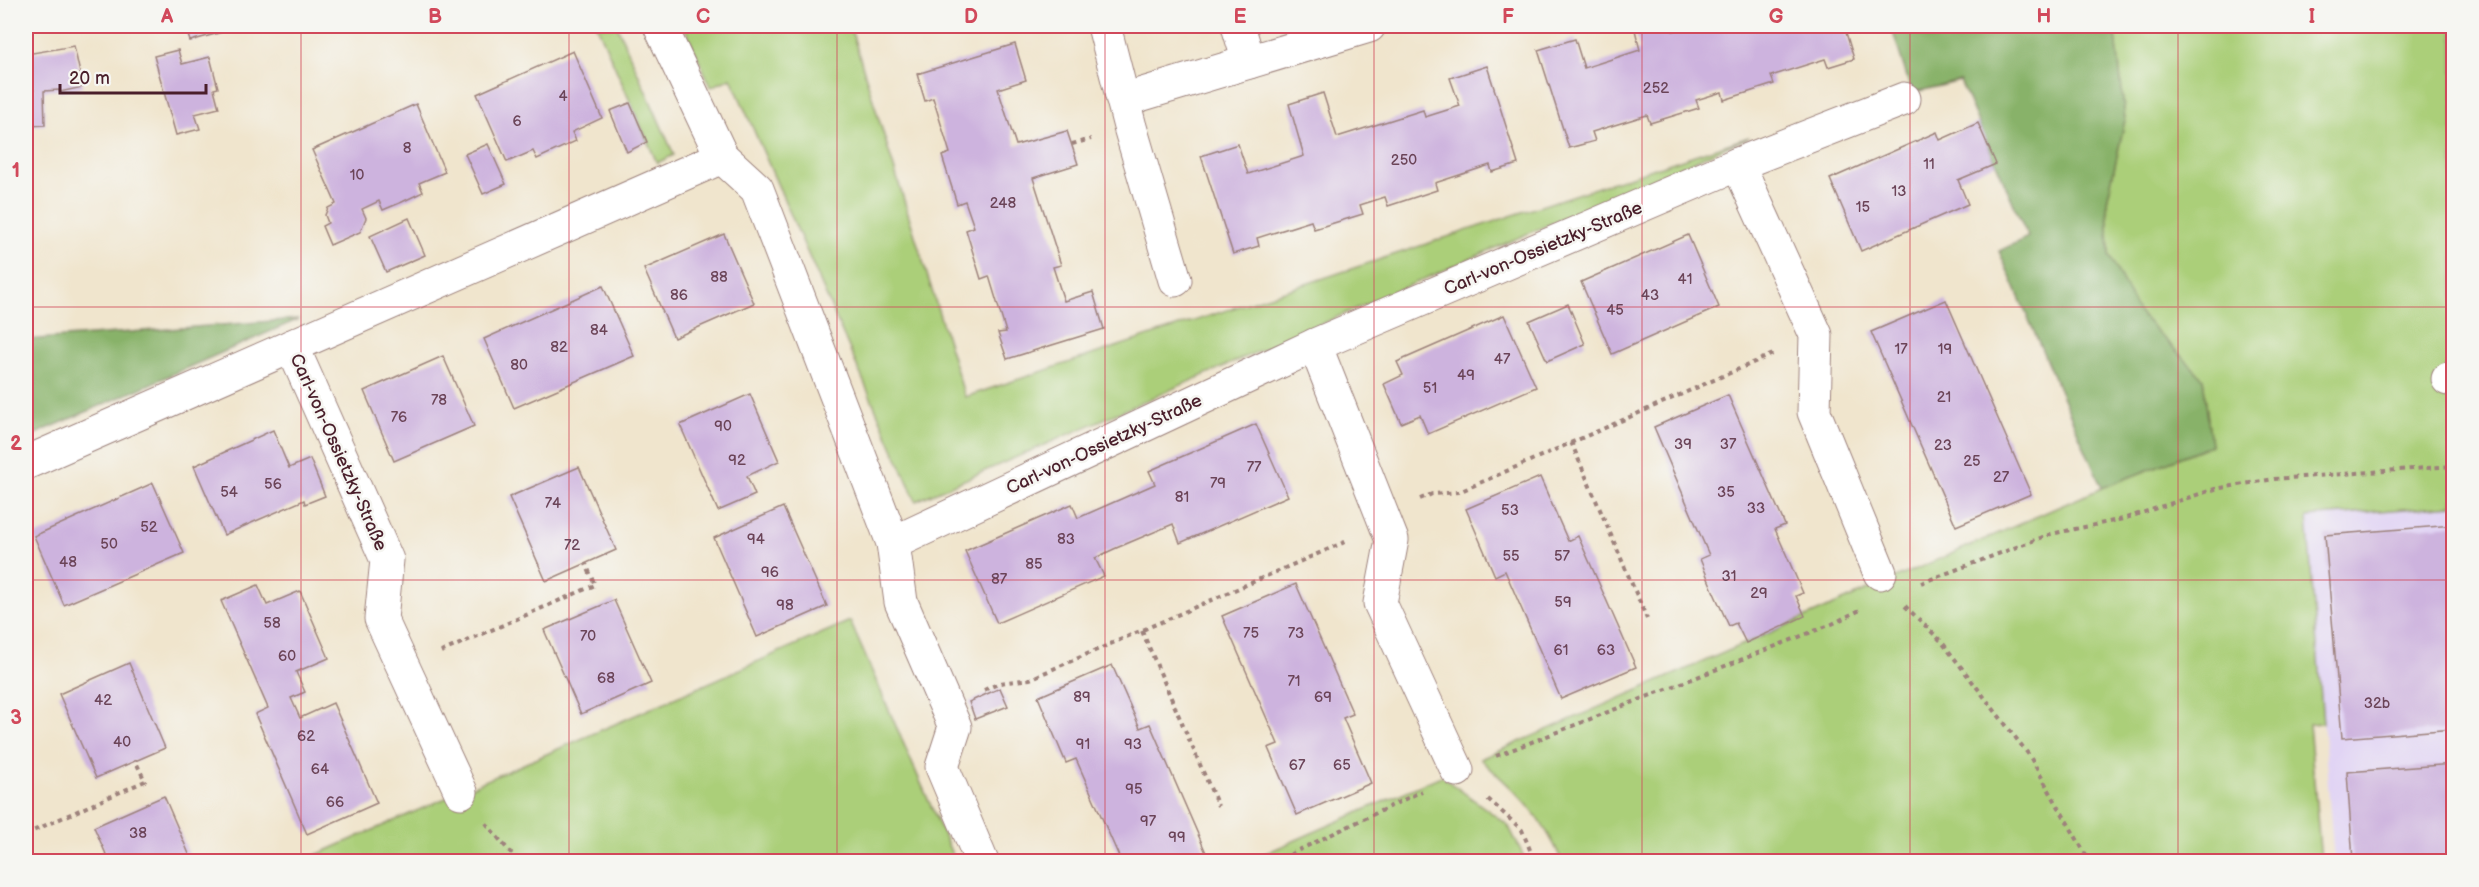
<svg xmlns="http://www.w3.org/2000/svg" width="2479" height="887" font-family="'Balsamiq Sans',sans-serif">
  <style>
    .built { fill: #e1d4f4 }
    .green { fill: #abcf79; stroke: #7a7752; stroke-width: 1.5 }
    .forest { fill: #88b269; stroke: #69684a; stroke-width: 1.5 }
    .building { fill: #cdb3de }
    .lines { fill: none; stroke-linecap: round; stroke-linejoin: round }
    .minor-casing { stroke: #9d827c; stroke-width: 35 }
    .path { stroke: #9d827c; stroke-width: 4; stroke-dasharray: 4.5 4.5; stroke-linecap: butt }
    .minor { stroke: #fff; stroke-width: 33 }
    .grid { fill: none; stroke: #d1495b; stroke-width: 1.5; stroke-opacity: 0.55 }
    .labels { text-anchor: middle; stroke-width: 5; stroke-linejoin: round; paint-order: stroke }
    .number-label { font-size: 15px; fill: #6b4458 }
    .street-label { font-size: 18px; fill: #4a1f2b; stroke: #f6f6f2 }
    .neatline { fill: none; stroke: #d1495b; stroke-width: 2 }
    .grid-label { font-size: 20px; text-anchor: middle; font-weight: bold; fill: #d1495b }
  </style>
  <rect width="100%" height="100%" fill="#f6f6f2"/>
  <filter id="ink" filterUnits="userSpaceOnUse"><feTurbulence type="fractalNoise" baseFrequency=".0167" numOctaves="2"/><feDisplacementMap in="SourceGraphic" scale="12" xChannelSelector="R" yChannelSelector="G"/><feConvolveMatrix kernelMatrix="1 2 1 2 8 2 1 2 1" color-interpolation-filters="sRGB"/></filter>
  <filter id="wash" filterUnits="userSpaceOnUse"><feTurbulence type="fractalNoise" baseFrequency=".008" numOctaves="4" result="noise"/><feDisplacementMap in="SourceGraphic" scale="24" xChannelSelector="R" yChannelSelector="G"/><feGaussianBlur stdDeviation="1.35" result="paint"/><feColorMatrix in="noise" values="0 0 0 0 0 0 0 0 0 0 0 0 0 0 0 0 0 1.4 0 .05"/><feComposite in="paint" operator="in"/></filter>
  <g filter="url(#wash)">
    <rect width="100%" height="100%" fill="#f0e5cd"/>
    <polygon class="built" points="2453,505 2453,861 2334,861 2307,517"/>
    <g class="green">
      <polygon points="597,26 617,26 674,155 657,163"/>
      <polygon points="684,26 850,26 965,397 1749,137 916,501 731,78 711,87"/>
      <path d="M2115,26h338v479l-146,12 16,206 -14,1 12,137h-759c-20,-46 -45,-69 -82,-102l622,-271 109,-43 -8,-67 -65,-66 -29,-57 -2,-54 18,-81z"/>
      <polygon points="850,621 955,861 300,862"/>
      <polygon points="1441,776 1508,825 1526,861 1246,862"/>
    </g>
    <g class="forest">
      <polygon points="1891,26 2115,26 2125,120 2107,201 2109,255 2138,312 2203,378 2211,445 2102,488 1999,251 2028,237 1960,81 1912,93"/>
      <polygon points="299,319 26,438 26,340"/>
    </g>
    <g id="blocks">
      <g class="building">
        <polygon points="185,26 244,26 190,41"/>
        <polygon points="1634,26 1671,26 1673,31 1693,26 1844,26 1854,59 1828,67 1825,59 1771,76 1774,84 1724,100 1722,92 1696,100 1699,108 1650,123 1647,115 1592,132 1595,141 1569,148 1538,50 1575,39 1584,68 1640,50"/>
        <polygon points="1015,44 1026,80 998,89 1016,145 1067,131 1078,164 1033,178 1061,265 1053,267 1064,301 1093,292 1104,329 1007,359 998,333 1006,332 989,276 981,279 966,230 974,227 965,201 957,204 942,156 950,153 933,98 925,101 917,74"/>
        <polygon points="74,46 83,87 60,92 59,90 44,91 45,125 28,126 31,147 26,148 26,94 34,92 26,54"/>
        <polygon points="178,50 182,64 210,57 218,88 214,89 219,108 195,114 200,129 176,135 154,56"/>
        <polygon points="573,51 602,118 572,132 576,141 537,159 533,151 507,162 477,94"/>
        <polygon points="1487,66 1518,164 1492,172 1490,165 1435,183 1437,190 1388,206 1385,197 1360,205 1363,214 1314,229 1311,221 1257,238 1259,246 1233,254 1201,156 1238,144 1248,174 1304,156 1289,104 1323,93 1337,137 1423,110 1425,117 1460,106 1450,78"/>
        <polygon points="630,103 647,142 627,152 610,111"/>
        <polygon points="416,104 445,172 419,183 423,192 402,202 383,210 379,201 362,209 366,218 360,232 330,245 322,226 328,223 325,215 328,208 336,204 312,150"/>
        <polygon points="1978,123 1996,164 1958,180 1968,204 1861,251 1830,179 1937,132 1940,140"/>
        <polygon points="488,144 506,184 483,194 465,154"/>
        <polygon points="409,218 425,255 386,272 370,236"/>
        <polygon points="724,234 754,303 674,338 644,269"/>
        <polygon points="1688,235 1719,307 1612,354 1581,282"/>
        <polygon points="603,286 634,356 514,408 484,339"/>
        <polygon points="1946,300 2031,494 1956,526 1871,332"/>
        <polygon points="1568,304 1585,344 1547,361 1529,321"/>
        <polygon points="1504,315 1536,387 1428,434 1420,415 1401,423 1384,384 1403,375 1397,362"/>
        <polygon points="443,356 474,426 394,461 364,391"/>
        <polygon points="750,394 779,461 747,476 755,495 718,511 680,425"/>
        <polygon points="1728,395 1785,525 1775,529 1803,593 1796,596 1805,616 1746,643 1736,623 1729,626 1714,593 1700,559 1709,555 1654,427"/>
        <polygon points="1256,424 1288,496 1180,543 1173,524 1114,549 1095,558 1104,576 997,623 965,551 1072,504 1078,518 1155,484 1149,471"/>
        <polygon points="273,430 289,468 310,459 325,496 305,504 304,500 224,535 194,466"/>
        <polygon points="579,467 616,550 546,581 509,497"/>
        <polygon points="1540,477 1568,541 1578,536 1636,667 1561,699 1505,571 1495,576 1466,509"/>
        <polygon points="153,483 184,553 64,605 34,536"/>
        <polygon points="783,507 827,606 757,637 714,538"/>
        <polygon points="2454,525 2454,729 2342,738 2325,535"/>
        <polygon points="1296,584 1353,714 1343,718 1371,783 1297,815 1268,748 1278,744 1222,616"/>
        <polygon points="258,585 267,605 300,591 329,658 296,672 305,692 291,698 300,718 333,703 377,803 307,834 255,714 268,708 221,601"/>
        <polygon points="614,600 651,683 581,714 544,630"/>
        <polygon points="129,663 165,748 96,778 59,694"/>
        <polygon points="1112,665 1140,728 1150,724 1207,855 1191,861 1121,861 1076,759 1066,763 1038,697"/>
        <polygon points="1000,688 1008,706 975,719 969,702"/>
        <polygon points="2454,764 2454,861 2353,861 2347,772"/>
        <polygon points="164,796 192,861 109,861 94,827"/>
      </g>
    </g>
  </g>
  <g filter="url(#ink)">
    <use href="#blocks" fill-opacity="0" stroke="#9d827c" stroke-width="1.5"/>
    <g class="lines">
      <defs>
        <g id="minor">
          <polyline points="660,26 722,157 757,189 893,543 901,602 955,727 942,767 982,862"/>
          <polyline points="1104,26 1130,127 1175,280"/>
          <polyline points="1238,26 1249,62"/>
          <polyline points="1123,100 1369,26"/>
          <polyline points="1738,164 1816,335 1814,412 1880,573"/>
          <polyline points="1315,345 1392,540 1380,603 1457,770"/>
          <polyline points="292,346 387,560 381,619 461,792"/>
          <polyline points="2448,379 2454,378"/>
          <polyline points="26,463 722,157"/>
          <polyline points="893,543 1315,345 1738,164 1904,99"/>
        </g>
      </defs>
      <use href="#minor" class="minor-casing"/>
      <g class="path">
        <polyline points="1072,144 1091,139"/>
        <polyline points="1571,442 1647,619"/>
        <polyline points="1420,499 1432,494 1459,492 1773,354"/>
        <polyline points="1921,583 2051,534 2123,519 2215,489 2274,479 2454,466"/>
        <polyline points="1905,606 1941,641 2029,755 2090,862"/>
        <polyline points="1142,631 1218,806"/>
        <polyline points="441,652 595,585 586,564"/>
        <polyline points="984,690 1000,683 1030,679 1347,541"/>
        <polyline points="1496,756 1832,624 1860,610"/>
        <polyline points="1488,799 1522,830 1535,862"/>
        <polyline points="486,823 518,862"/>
        <polyline points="26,834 145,781 135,760"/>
        <polyline points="1274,862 1422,791"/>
      </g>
      <use href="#minor" class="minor"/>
    </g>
  </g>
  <path class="grid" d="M301,26v836M569,26v836M837,26v836M1105,26v836M1374,26v836M1642,26v836M1910,26v836M2178,26v836M26,307h2428M26,580h2428"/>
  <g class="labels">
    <g class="number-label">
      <text x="1656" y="93">252</text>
      <text x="563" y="101">4</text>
      <text x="517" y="126">6</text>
      <text x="407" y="153">8</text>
      <text x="1404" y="165">250</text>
      <text x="1929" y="169">11</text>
      <text x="357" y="180">10</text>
      <text x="1899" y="196">13</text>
      <text x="1003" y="208">248</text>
      <text x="1863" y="212">15</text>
      <text x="719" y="282">88</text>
      <text x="1685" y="284">41</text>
      <text x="679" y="300">86</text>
      <text x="1650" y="300">43</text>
      <text x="1615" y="315">45</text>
      <text x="599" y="335">84</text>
      <text x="559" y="352">82</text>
      <text x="1901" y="354">17</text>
      <text x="1945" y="354">19</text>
      <text x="1502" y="364">47</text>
      <text x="519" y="370">80</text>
      <text x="1466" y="380">49</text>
      <text x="1430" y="393">51</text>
      <text x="1944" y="402">21</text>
      <text x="439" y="405">78</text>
      <text x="399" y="422">76</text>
      <text x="723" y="431">90</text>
      <text x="1683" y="449">39</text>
      <text x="1728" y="449">37</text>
      <text x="1943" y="450">23</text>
      <text x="737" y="465">92</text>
      <text x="1972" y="466">25</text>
      <text x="1254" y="472">77</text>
      <text x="2001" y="482">27</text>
      <text x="1218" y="488">79</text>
      <text x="273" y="489">56</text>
      <text x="229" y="497">54</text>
      <text x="1726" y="497">35</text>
      <text x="1182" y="502">81</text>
      <text x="553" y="508">74</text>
      <text x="1756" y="513">33</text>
      <text x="1510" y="515">53</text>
      <text x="149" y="532">52</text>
      <text x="756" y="544">94</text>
      <text x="1066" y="544">83</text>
      <text x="109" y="549">50</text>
      <text x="572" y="550">72</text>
      <text x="1511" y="561">55</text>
      <text x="1562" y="561">57</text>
      <text x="68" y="567">48</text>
      <text x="1034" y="569">85</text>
      <text x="770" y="577">96</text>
      <text x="1729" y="581">31</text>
      <text x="999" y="584">87</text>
      <text x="1759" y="598">29</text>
      <text x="1563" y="607">59</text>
      <text x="785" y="610">98</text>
      <text x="272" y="628">58</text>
      <text x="1251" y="638">75</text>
      <text x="1296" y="638">73</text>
      <text x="588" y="641">70</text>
      <text x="1561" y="655">61</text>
      <text x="1606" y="655">63</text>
      <text x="287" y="661">60</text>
      <text x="606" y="683">68</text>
      <text x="1294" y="686">71</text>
      <text x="1082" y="702">89</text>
      <text x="1323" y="702">69</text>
      <text x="103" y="705">42</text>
      <text x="2377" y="708">32b</text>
      <text x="306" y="741">62</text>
      <text x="122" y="747">40</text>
      <text x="1083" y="749">91</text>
      <text x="1133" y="749">93</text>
      <text x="1297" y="770">67</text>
      <text x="1342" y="770">65</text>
      <text x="320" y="774">64</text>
      <text x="1134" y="794">95</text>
      <text x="335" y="807">66</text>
      <text x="1148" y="826">97</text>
      <text x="138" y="838">38</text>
      <text x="1177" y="842">99</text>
    </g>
    <g class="street-label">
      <text transform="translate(1543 248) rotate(-23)" y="6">Carl-von-Ossietzky-Straße</text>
      <text transform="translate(1104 444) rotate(-25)" y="6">Carl-von-Ossietzky-Straße</text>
      <text transform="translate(339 452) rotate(66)" y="6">Carl-von-Ossietzky-Straße</text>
    </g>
  </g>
  <rect width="2479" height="887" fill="none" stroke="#f6f6f2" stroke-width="66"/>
  <path d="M60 84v9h146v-9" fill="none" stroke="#4a1f2b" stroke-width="3"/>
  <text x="69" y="84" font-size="18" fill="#4a1f2b" stroke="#f6f6f2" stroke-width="4.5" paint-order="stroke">20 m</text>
  <rect x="33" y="33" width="2413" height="821" class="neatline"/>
  <g class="grid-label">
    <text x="167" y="23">A</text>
    <text x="435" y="23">B</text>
    <text x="703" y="23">C</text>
    <text x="971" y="23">D</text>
    <text x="1240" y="23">E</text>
    <text x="1508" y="23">F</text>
    <text x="1776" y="23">G</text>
    <text x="2044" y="23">H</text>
    <text x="2312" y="23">I</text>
    <text x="16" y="177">1</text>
    <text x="16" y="450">2</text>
    <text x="16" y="724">3</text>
  </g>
</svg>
